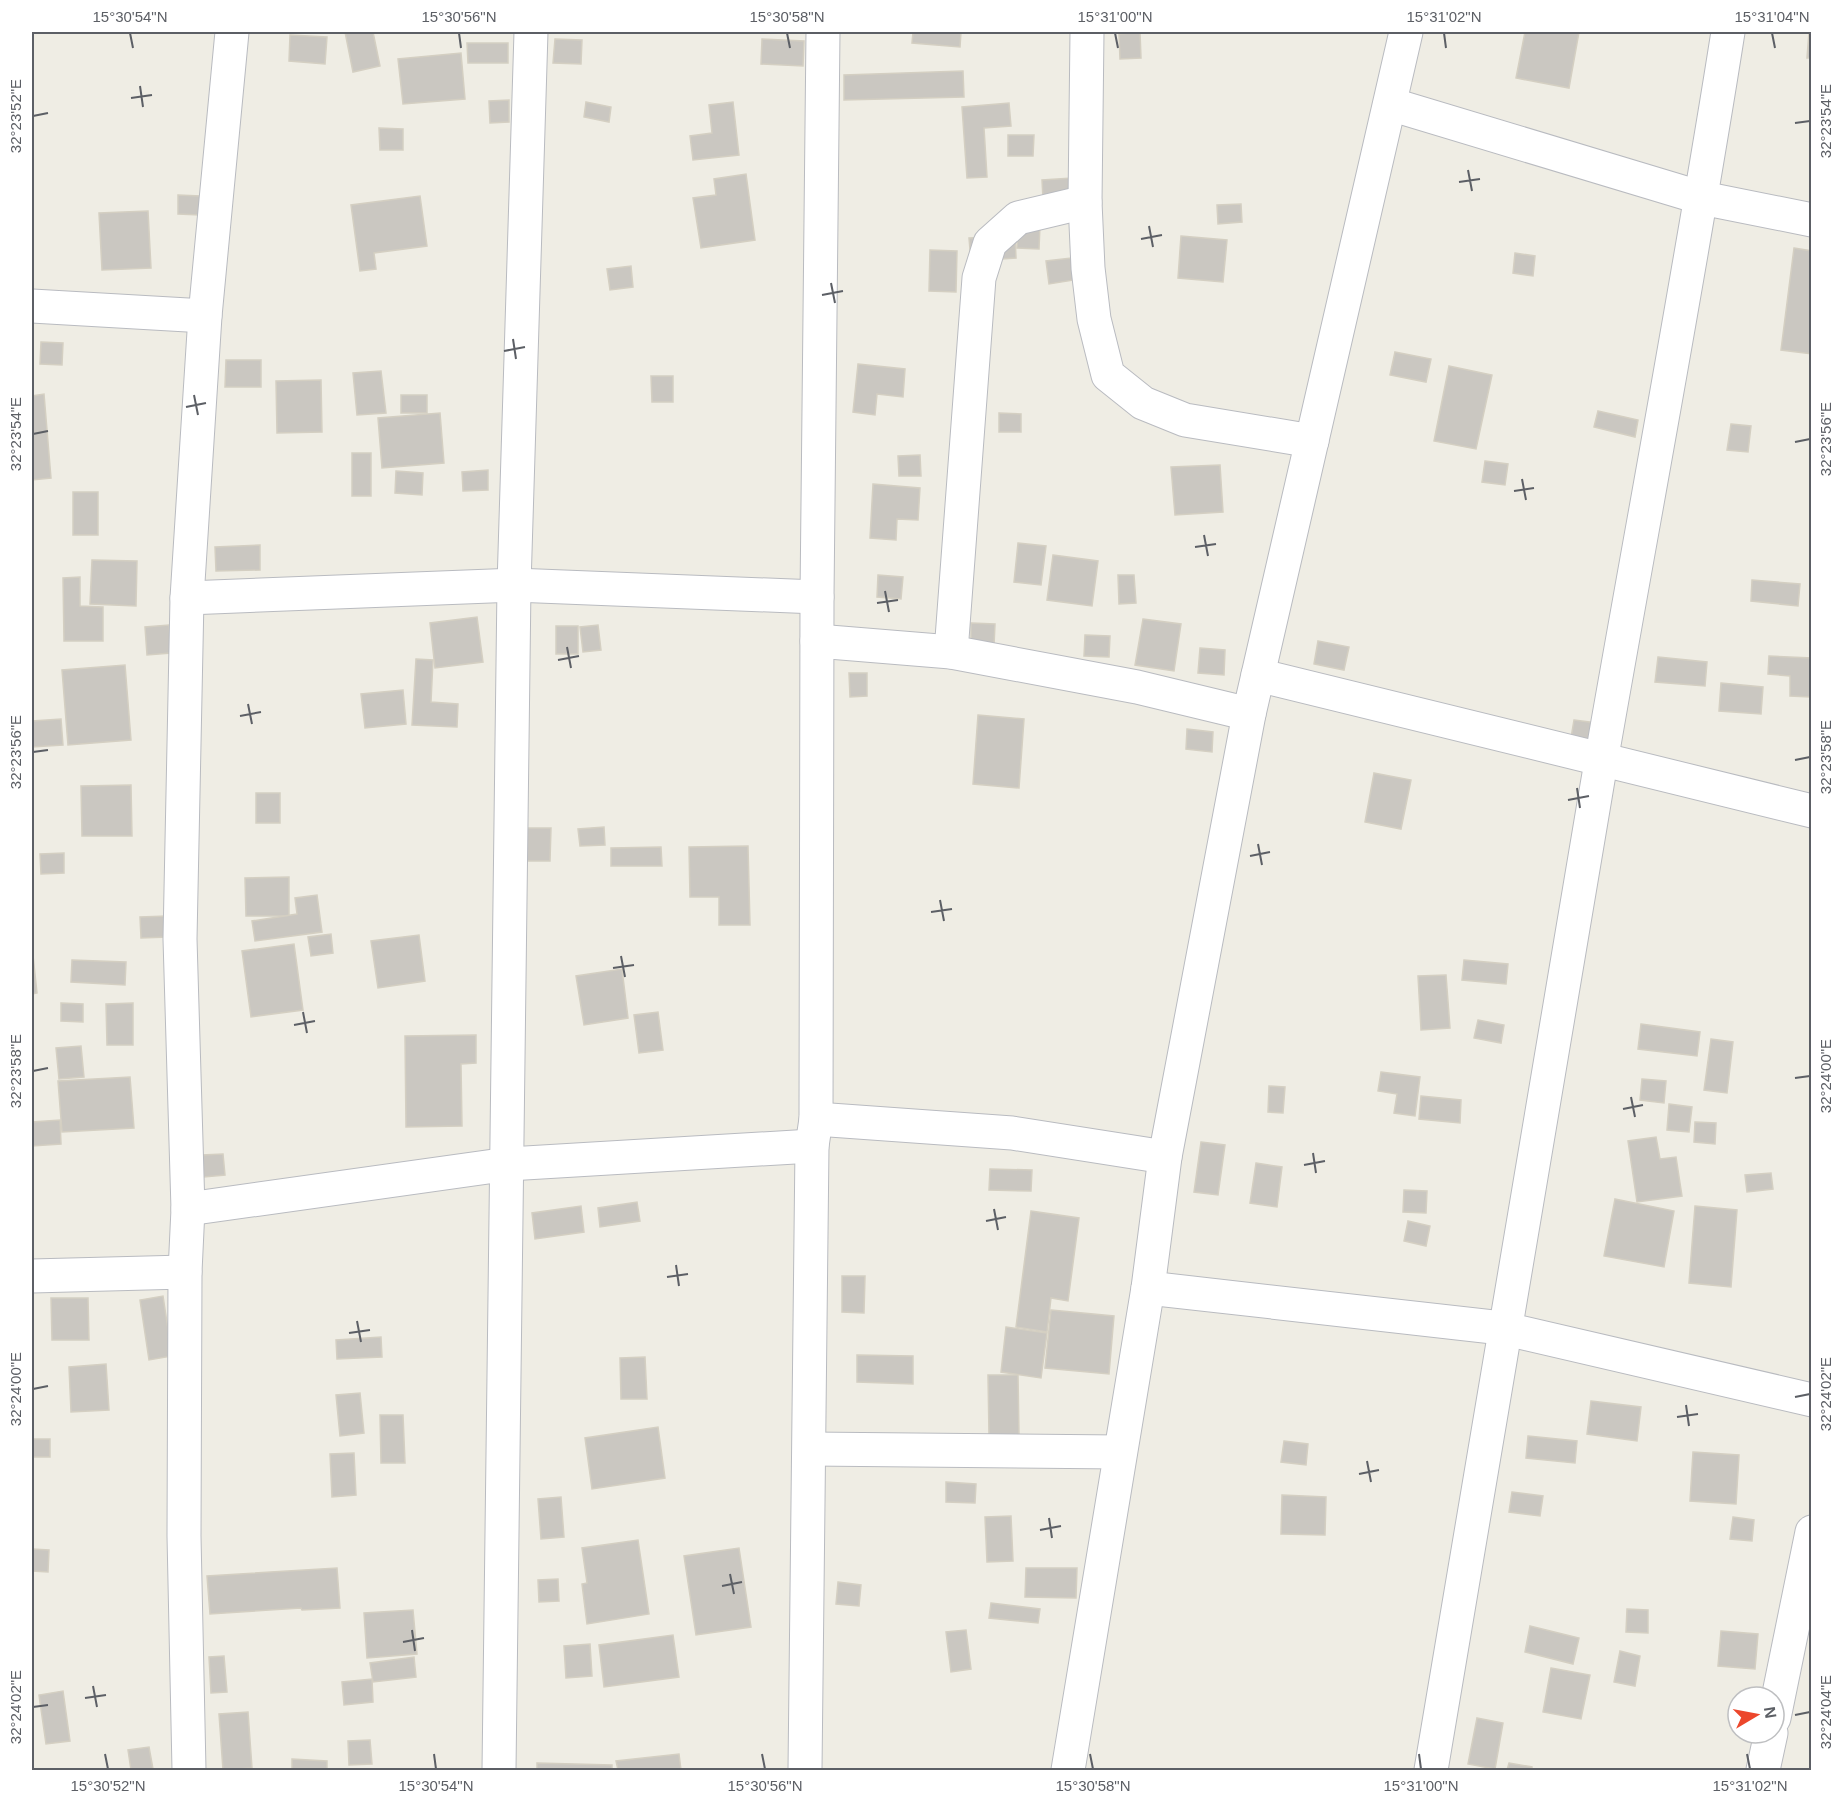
<svg xmlns="http://www.w3.org/2000/svg" width="1843" height="1802" font-family="Helvetica,sans-serif">
  <style>
    .building { fill: #cac7c1; stroke: #d4cfc2; stroke-width: 1.5 }
    .lines { fill: none; stroke-linecap: round; stroke-linejoin: round }
    .minor-casing { stroke: #b9bbc0; stroke-width: 35 }
    .minor { stroke: #fff; stroke-width: 33 }
    .ticks { fill: none; stroke: #5c5f65; stroke-width: 2 }
    .neatline { fill: none; stroke: #5c5f65; stroke-width: 2 }
    .ticks-label { font-size: 15px; text-anchor: middle; fill: #5c5f65 }
  </style>
  <rect width="100%" height="100%" fill="#efede4"/>
  <g class="building">
    <polygon points="345,32 373,32 380,66 353,72"/>
    <polygon points="913,32 961,32 960,47 912,43"/>
    <polygon points="1140,32 1141,58 1120,59 1119,34"/>
    <polygon points="1525,32 1579,32 1569,88 1516,78"/>
    <polygon points="1809,32 1812,32 1812,58 1807,58"/>
    <polygon points="290,35 327,37 325,64 289,61"/>
    <polygon points="555,39 582,40 581,64 553,63"/>
    <polygon points="762,39 804,41 803,66 761,64"/>
    <polygon points="467,43 508,43 508,63 468,63"/>
    <polygon points="461,53 465,99 403,104 398,59"/>
    <polygon points="963,71 964,97 844,100 844,75"/>
    <polygon points="509,100 509,122 490,123 489,101"/>
    <polygon points="586,102 611,107 609,122 584,117"/>
    <polygon points="733,102 739,155 693,160 690,136 712,133 709,105"/>
    <polygon points="1009,103 1011,126 984,128 987,177 967,178 962,107"/>
    <polygon points="379,128 403,129 403,150 380,150"/>
    <polygon points="1008,135 1034,135 1033,156 1008,156"/>
    <polygon points="746,174 755,240 701,248 693,198 716,195 714,179"/>
    <polygon points="1072,178 1073,198 1043,199 1042,180"/>
    <polygon points="178,195 200,196 200,215 178,214"/>
    <polygon points="420,196 427,246 374,253 376,269 360,271 351,205"/>
    <polygon points="1241,204 1242,222 1218,224 1217,205"/>
    <polygon points="148,211 151,268 102,270 99,213"/>
    <polygon points="1018,224 1040,225 1039,249 1017,248"/>
    <polygon points="1015,236 1016,258 971,261 969,238"/>
    <polygon points="1181,236 1227,240 1223,282 1178,278"/>
    <polygon points="1794,248 1812,251 1812,354 1781,350"/>
    <polygon points="930,250 957,251 956,292 929,291"/>
    <polygon points="1515,253 1535,256 1533,276 1513,273"/>
    <polygon points="1071,258 1074,280 1049,284 1046,261"/>
    <polygon points="631,266 633,287 610,290 607,269"/>
    <polygon points="41,342 63,343 62,365 40,364"/>
    <polygon points="1395,352 1431,359 1426,382 1390,375"/>
    <polygon points="226,360 261,360 261,387 225,387"/>
    <polygon points="858,364 905,369 903,397 877,394 875,415 853,412"/>
    <polygon points="1449,366 1492,375 1476,449 1434,441"/>
    <polygon points="381,371 386,413 357,415 353,373"/>
    <polygon points="651,376 673,376 673,402 652,402"/>
    <polygon points="321,380 322,432 277,433 276,381"/>
    <polygon points="44,394 51,478 32,480 32,396"/>
    <rect x="401" y="395" width="26" height="18"/>
    <polygon points="1598,411 1638,420 1635,437 1594,427"/>
    <polygon points="440,413 444,463 382,468 378,418"/>
    <polygon points="999,413 1021,414 1021,432 999,432"/>
    <polygon points="1731,424 1751,426 1748,452 1727,450"/>
    <rect x="352" y="453" width="19" height="43"/>
    <polygon points="920,455 921,476 899,476 898,456"/>
    <polygon points="1485,461 1508,464 1505,485 1482,482"/>
    <polygon points="1220,465 1223,512 1175,515 1171,467"/>
    <polygon points="488,470 488,490 463,491 462,472"/>
    <polygon points="396,471 423,473 422,495 395,493"/>
    <polygon points="873,484 920,488 918,520 897,519 896,540 870,538"/>
    <rect x="73" y="492" width="25" height="43"/>
    <polygon points="1018,543 1046,546 1041,585 1014,582"/>
    <polygon points="260,545 260,570 216,571 215,547"/>
    <polygon points="1053,555 1098,561 1092,606 1047,600"/>
    <polygon points="92,560 137,561 136,606 90,604"/>
    <polygon points="878,575 903,577 901,599 877,597"/>
    <polygon points="1118,575 1134,575 1136,603 1119,604"/>
    <polygon points="80,577 80,606 103,607 103,641 64,641 63,578"/>
    <polygon points="1752,580 1800,584 1798,606 1751,601"/>
    <polygon points="477,617 483,662 435,668 430,623"/>
    <polygon points="1143,619 1181,624 1174,671 1135,665"/>
    <polygon points="971,623 995,624 994,646 971,645"/>
    <polygon points="169,625 171,653 147,655 145,627"/>
    <polygon points="598,625 601,650 583,652 580,627"/>
    <rect x="556" y="626" width="22" height="28"/>
    <polygon points="1085,635 1110,636 1109,657 1084,656"/>
    <polygon points="1318,641 1349,647 1344,670 1314,664"/>
    <polygon points="1200,648 1225,650 1224,675 1198,673"/>
    <polygon points="1769,656 1812,658 1810,697 1790,696 1790,676 1768,674"/>
    <polygon points="1658,657 1707,662 1705,686 1655,682"/>
    <polygon points="416,659 433,660 431,702 458,704 457,727 412,725"/>
    <polygon points="125,665 131,740 68,745 62,670"/>
    <polygon points="849,673 867,673 867,696 850,697"/>
    <polygon points="1721,683 1763,687 1761,714 1719,711"/>
    <polygon points="403,690 406,724 365,728 361,694"/>
    <polygon points="978,715 1024,719 1019,788 973,784"/>
    <polygon points="61,719 63,745 32,747 32,721"/>
    <polygon points="1574,720 1597,723 1595,742 1571,738"/>
    <polygon points="1187,729 1213,732 1212,752 1186,749"/>
    <polygon points="1374,773 1411,780 1401,829 1365,822"/>
    <polygon points="131,785 132,836 82,836 81,786"/>
    <rect x="256" y="793" width="24" height="30"/>
    <polygon points="604,827 605,845 580,846 578,829"/>
    <polygon points="527,828 551,828 550,861 527,861"/>
    <polygon points="748,846 750,925 719,925 719,897 690,897 689,847"/>
    <polygon points="661,847 662,866 611,866 611,848"/>
    <polygon points="64,853 64,873 41,874 40,854"/>
    <polygon points="289,877 289,916 246,916 245,878"/>
    <polygon points="317,895 322,932 255,941 252,921 297,914 295,898"/>
    <polygon points="167,916 168,937 141,938 140,917"/>
    <polygon points="331,934 333,953 311,956 308,937"/>
    <polygon points="419,935 425,981 378,988 371,941"/>
    <polygon points="294,944 303,1010 251,1017 242,951"/>
    <polygon points="32,946 37,993 32,994"/>
    <polygon points="72,960 126,962 125,985 71,982"/>
    <polygon points="1464,960 1508,964 1506,984 1462,980"/>
    <polygon points="622,969 628,1018 584,1025 576,976"/>
    <polygon points="1446,975 1450,1028 1421,1030 1418,976"/>
    <polygon points="61,1003 83,1004 83,1022 61,1021"/>
    <polygon points="133,1003 133,1045 107,1045 106,1004"/>
    <polygon points="658,1012 663,1050 639,1053 634,1015"/>
    <polygon points="1478,1020 1504,1025 1501,1043 1474,1038"/>
    <polygon points="1641,1024 1700,1032 1697,1056 1638,1049"/>
    <polygon points="476,1035 476,1063 461,1064 462,1126 406,1127 405,1036"/>
    <polygon points="1711,1039 1733,1042 1727,1093 1704,1090"/>
    <polygon points="81,1046 84,1077 59,1079 56,1048"/>
    <polygon points="1381,1072 1420,1077 1415,1116 1394,1113 1397,1094 1378,1091"/>
    <polygon points="130,1077 134,1128 62,1132 58,1081"/>
    <polygon points="1642,1079 1666,1081 1664,1103 1640,1100"/>
    <polygon points="1269,1086 1285,1087 1283,1113 1268,1112"/>
    <polygon points="1421,1096 1461,1100 1460,1123 1419,1119"/>
    <polygon points="1669,1104 1692,1107 1689,1132 1667,1130"/>
    <polygon points="60,1120 61,1144 32,1146 32,1122"/>
    <polygon points="1695,1122 1716,1123 1715,1144 1694,1142"/>
    <polygon points="1656,1137 1660,1159 1676,1157 1682,1196 1637,1202 1628,1141"/>
    <polygon points="1201,1142 1225,1145 1218,1195 1194,1192"/>
    <polygon points="223,1154 225,1175 204,1177 202,1155"/>
    <polygon points="1256,1163 1282,1167 1277,1207 1250,1203"/>
    <polygon points="990,1169 1032,1170 1031,1191 989,1190"/>
    <polygon points="1771,1173 1773,1189 1747,1192 1745,1175"/>
    <polygon points="1404,1190 1427,1191 1426,1213 1403,1212"/>
    <polygon points="1615,1199 1674,1211 1664,1267 1604,1256"/>
    <polygon points="637,1202 640,1221 600,1227 598,1208"/>
    <polygon points="581,1206 584,1232 535,1239 532,1213"/>
    <polygon points="1695,1206 1737,1210 1731,1287 1689,1283"/>
    <polygon points="1031,1211 1079,1218 1068,1301 1051,1298 1047,1332 1016,1327"/>
    <polygon points="1408,1221 1430,1226 1426,1246 1404,1241"/>
    <polygon points="842,1276 865,1276 864,1313 842,1312"/>
    <polygon points="163,1296 172,1356 149,1360 140,1300"/>
    <polygon points="51,1298 88,1298 89,1340 52,1340"/>
    <polygon points="1051,1310 1114,1316 1109,1374 1045,1368"/>
    <polygon points="1006,1327 1047,1333 1041,1378 1001,1372"/>
    <polygon points="381,1337 382,1357 337,1359 336,1340"/>
    <polygon points="857,1355 913,1356 913,1384 857,1382"/>
    <polygon points="645,1357 647,1399 621,1399 620,1358"/>
    <polygon points="106,1364 109,1410 71,1412 69,1367"/>
    <polygon points="988,1375 1018,1375 1019,1435 989,1435"/>
    <polygon points="360,1393 364,1433 340,1436 336,1395"/>
    <polygon points="1591,1401 1641,1407 1637,1441 1587,1434"/>
    <polygon points="380,1415 403,1415 405,1463 381,1463"/>
    <polygon points="658,1427 665,1478 592,1489 585,1438"/>
    <polygon points="1528,1436 1577,1441 1575,1463 1526,1458"/>
    <rect x="32" y="1439" width="18" height="18"/>
    <polygon points="1284,1441 1308,1444 1306,1465 1281,1462"/>
    <polygon points="1693,1452 1739,1455 1736,1504 1690,1501"/>
    <polygon points="354,1453 356,1495 332,1497 330,1454"/>
    <polygon points="946,1482 976,1484 975,1503 946,1502"/>
    <polygon points="1512,1492 1543,1496 1540,1516 1509,1512"/>
    <polygon points="1282,1495 1326,1497 1325,1535 1281,1534"/>
    <polygon points="561,1497 564,1537 541,1539 538,1499"/>
    <polygon points="1011,1516 1013,1561 987,1562 985,1517"/>
    <polygon points="1733,1517 1754,1520 1752,1541 1730,1539"/>
    <polygon points="638,1540 649,1614 587,1624 582,1584 587,1583 582,1548"/>
    <polygon points="739,1548 751,1627 696,1635 684,1556"/>
    <polygon points="32,1549 49,1550 48,1572 32,1571"/>
    <polygon points="337,1568 340,1608 302,1610 301,1608 210,1614 207,1576"/>
    <polygon points="1026,1568 1077,1568 1076,1598 1025,1597"/>
    <polygon points="558,1579 559,1601 539,1602 538,1580"/>
    <polygon points="838,1582 861,1585 859,1606 836,1604"/>
    <polygon points="991,1603 1040,1609 1038,1623 989,1618"/>
    <polygon points="1627,1609 1648,1610 1648,1633 1626,1632"/>
    <polygon points="413,1610 417,1654 367,1658 364,1613"/>
    <polygon points="1530,1626 1579,1638 1573,1664 1525,1652"/>
    <polygon points="966,1630 971,1669 951,1672 946,1632"/>
    <polygon points="1721,1631 1758,1634 1755,1669 1718,1666"/>
    <polygon points="673,1635 679,1677 604,1687 599,1645"/>
    <polygon points="590,1644 592,1676 566,1678 564,1646"/>
    <polygon points="1620,1651 1640,1656 1635,1686 1614,1682"/>
    <polygon points="224,1656 227,1692 211,1693 209,1657"/>
    <polygon points="414,1657 416,1677 373,1682 370,1663"/>
    <polygon points="1551,1668 1590,1675 1581,1719 1543,1712"/>
    <polygon points="372,1679 373,1702 344,1705 342,1682"/>
    <polygon points="63,1691 70,1741 46,1744 39,1695"/>
    <polygon points="248,1712 252,1768 223,1770 219,1714"/>
    <polygon points="1477,1718 1503,1723 1495,1769 1468,1764"/>
    <polygon points="370,1740 372,1764 349,1765 348,1741"/>
    <polygon points="149,1747 153,1769 131,1770 128,1750"/>
    <polygon points="679,1754 681,1770 618,1770 616,1761"/>
    <polygon points="292,1759 327,1761 327,1770 292,1770"/>
    <polygon points="537,1763 612,1765 612,1770 537,1770"/>
    <polygon points="1509,1763 1532,1767 1532,1770 1507,1770"/>
  </g>
  <g class="lines">
    <defs>
      <g id="minor">
        <polyline points="1087,32 1085,202 1088,268 1094,319 1108,375 1143,403 1185,420 1312,441"/>
        <polyline points="1390,104 1702,198 1812,220"/>
        <polyline points="32,306 205,316"/>
        <polyline points="187,598 514,585 817,597"/>
        <polyline points="817,641 951,652 1137,687 1249,714"/>
        <polyline points="951,652 979,278 990,243 1018,218 1085,202"/>
        <polyline points="1258,675 1812,811"/>
        <polyline points="816,1119 1012,1133 1165,1157"/>
        <polyline points="188,1209 508,1164 812,1146"/>
        <polyline points="32,1276 185,1272"/>
        <polyline points="1148,1288 1502,1328 1812,1400"/>
        <polyline points="810,1449 1120,1452"/>
        <polyline points="1774,1718 1812,1532"/>
        <polyline points="189,1770 184,1536 185,1272 188,1209 180,939 187,598 205,316 232,32"/>
        <polyline points="499,1770 514,585 531,32"/>
        <polyline points="805,1770 812,1146 816,1119 817,597 823,32"/>
        <polyline points="1068,1770 1148,1288 1165,1157 1249,714 1406,32"/>
        <path d="M1431,1770c54,-338 111,-676 171,-1014 42,-241 88,-482 126,-724"/>
        <polyline points="1763,1770 1771,1733"/>
      </g>
    </defs>
    <use href="#minor" class="minor-casing"/>
    <use href="#minor" class="minor"/>
  </g>
  <path class="ticks" d="M130,33l3,15M459,33l2,15M787,33l3,15M1115,33l3,15M1444,33l2,15M1772,33l3,15M140,86l3,21M131,98l21,-3M33,116l15,-3M1795,123l15,-2M1468,170l4,21M1459,182l21,-3M1149,226l4,21M1141,239l21,-4M831,283l4,20M822,295l21,-4M513,339l3,20M504,351l21,-4M194,395l4,20M186,407l20,-4M33,434l15,-3M1795,442l15,-3M1522,479l4,21M1514,491l20,-3M1204,535l4,21M1195,547l21,-3M885,591l4,21M877,603l21,-3M567,647l4,21M558,660l21,-4M248,704l4,20M240,716l21,-4M33,752l15,-2M1795,760l15,-3M1577,788l3,20M1568,800l21,-4M1258,844l4,21M1250,856l20,-4M940,900l4,21M931,912l21,-3M621,956l4,21M613,968l21,-3M303,1012l4,21M294,1025l21,-4M33,1071l15,-3M1795,1078l15,-2M1631,1097l4,20M1623,1109l20,-4M1313,1153l3,20M1304,1165l21,-4M994,1209l4,21M986,1221l20,-4M676,1265l3,21M667,1277l21,-3M357,1321l4,21M349,1333l21,-3M33,1389l15,-3M1795,1397l15,-3M1686,1405l3,21M1677,1417l21,-3M1367,1461l4,21M1359,1474l20,-4M1049,1518l3,20M1040,1530l21,-4M730,1574l4,20M722,1586l20,-4M412,1630l3,21M403,1642l21,-4M93,1686l4,21M85,1698l21,-3M33,1707l15,-2M1795,1715l15,-3M105,1754l3,15M434,1754l2,15M762,1754l3,15M1090,1754l3,15M1419,1754l2,15M1747,1754l3,15"/>
  <rect width="1843" height="1802" fill="none" stroke="#ffffff" stroke-width="66"/>
  <g transform="translate(1756 1715) rotate(80)"><circle r="28" fill="#ffffff" stroke="#bebfc1" stroke-width="1.5"/>
  <path d="M0-4.5L10 22L0 15L-10 22Z" fill="#ec472c"/>
  <text y="-9" font-size="16" font-weight="bold" text-anchor="middle" fill="#5c5f65">N</text>
  </g>
  <rect x="33" y="33" width="1777" height="1736" class="neatline"/>
  <g class="ticks-label">
    <text x="130" y="22">15°30'54"N</text>
    <text x="459" y="22">15°30'56"N</text>
    <text x="787" y="22">15°30'58"N</text>
    <text x="1115" y="22">15°31'00"N</text>
    <text x="1444" y="22">15°31'02"N</text>
    <text x="1772" y="22">15°31'04"N</text>
    <text transform="translate(16 116) rotate(-90)" y="5">32°23'52"E</text>
    <text transform="translate(1826 121) rotate(-90)" y="5">32°23'54"E</text>
    <text transform="translate(16 434) rotate(-90)" y="5">32°23'54"E</text>
    <text transform="translate(1826 439) rotate(-90)" y="5">32°23'56"E</text>
    <text transform="translate(16 752) rotate(-90)" y="5">32°23'56"E</text>
    <text transform="translate(1826 757) rotate(-90)" y="5">32°23'58"E</text>
    <text transform="translate(16 1071) rotate(-90)" y="5">32°23'58"E</text>
    <text transform="translate(1826 1076) rotate(-90)" y="5">32°24'00"E</text>
    <text transform="translate(16 1389) rotate(-90)" y="5">32°24'00"E</text>
    <text transform="translate(1826 1394) rotate(-90)" y="5">32°24'02"E</text>
    <text transform="translate(16 1707) rotate(-90)" y="5">32°24'02"E</text>
    <text transform="translate(1826 1712) rotate(-90)" y="5">32°24'04"E</text>
    <text x="108" y="1791">15°30'52"N</text>
    <text x="436" y="1791">15°30'54"N</text>
    <text x="765" y="1791">15°30'56"N</text>
    <text x="1093" y="1791">15°30'58"N</text>
    <text x="1421" y="1791">15°31'00"N</text>
    <text x="1750" y="1791">15°31'02"N</text>
  </g>
</svg>
